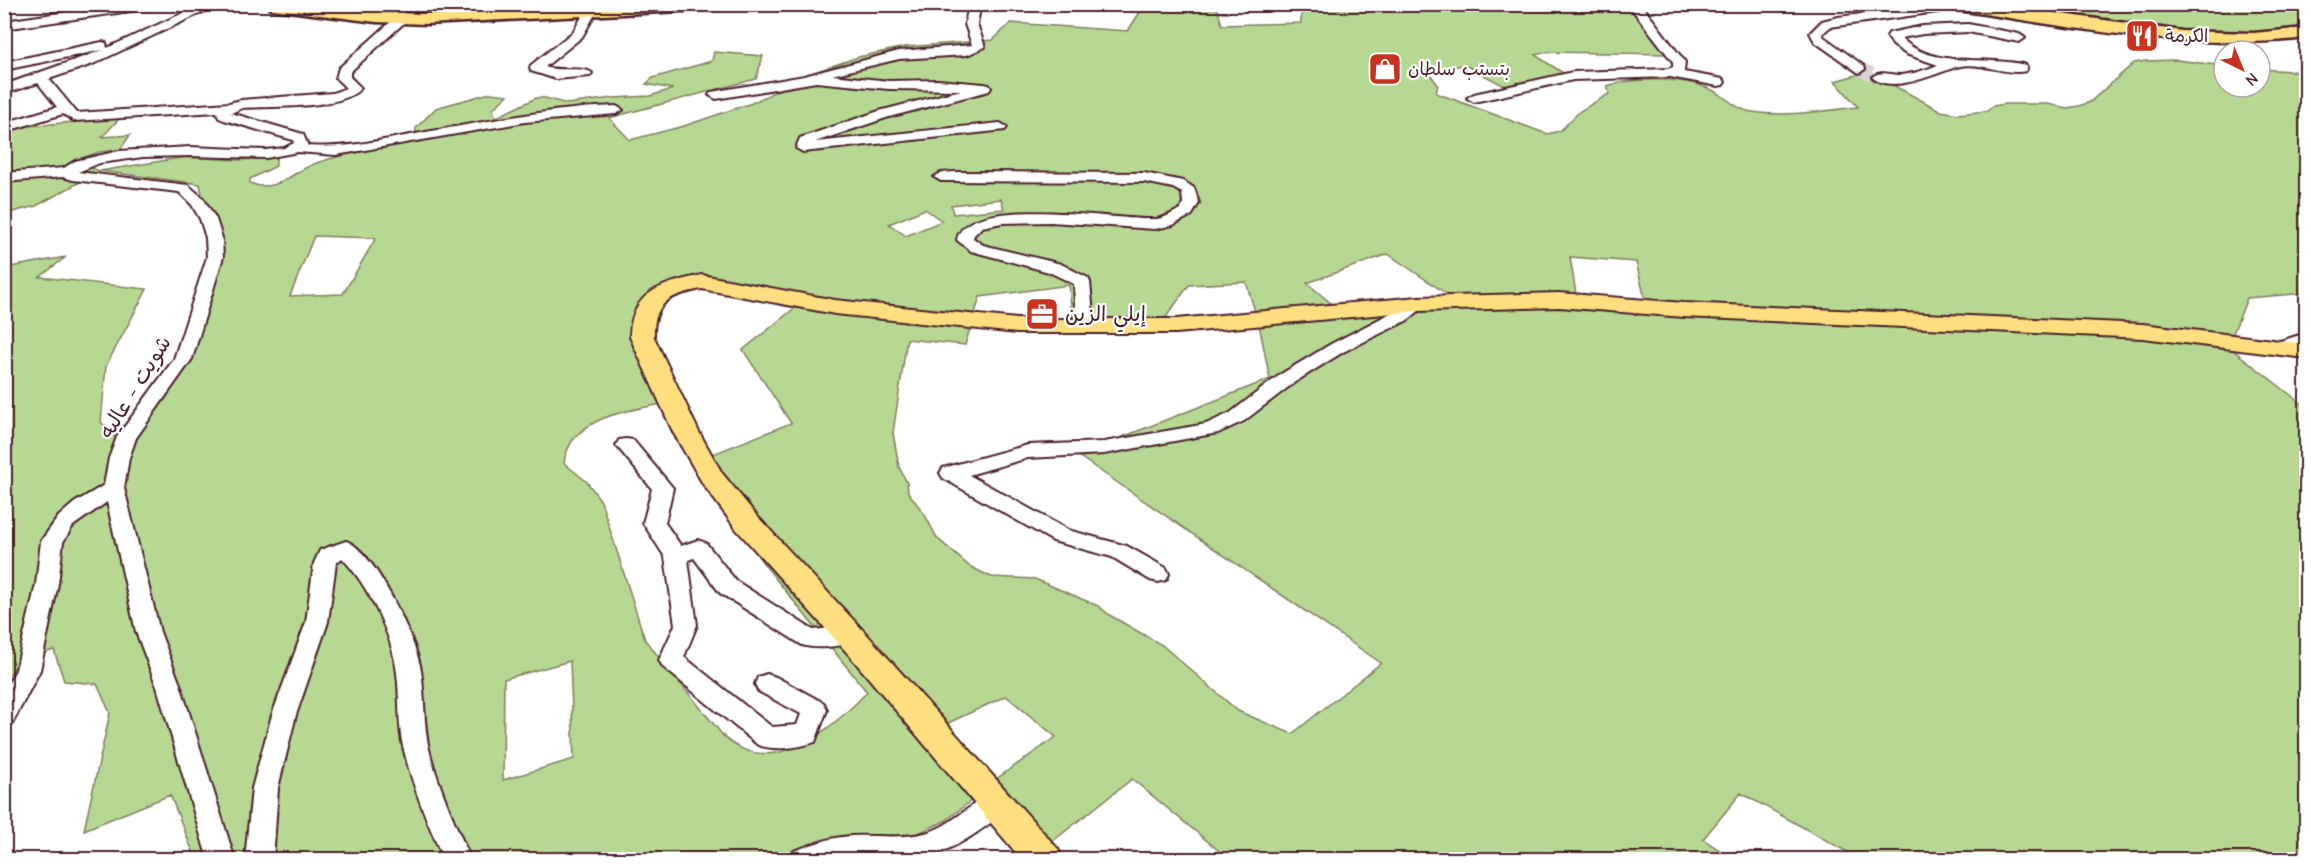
<svg xmlns="http://www.w3.org/2000/svg" width="2311" height="864" font-family="'Comic Neue','Playpen Sans Arabic',sans-serif">
  <style>
    .green { fill: #b7d892; stroke: #807c5e; stroke-width: 1.5; fill-rule: evenodd }
    .lines { fill: none; stroke-linecap: round; stroke-linejoin: round }
    .minor-tunnel { stroke: #dbd2d5; stroke-width: 14; stroke-dasharray: 14 7; stroke-linecap: butt }
    .minor-casing { stroke: #4a1f2b; stroke-width: 4 }
    .major-casing { stroke: #4a1f2b; stroke-width: 4 }
    .highway-casing { stroke: #4a1f2b; stroke-width: 5 }
    .minor { fill: #fff; fill-rule: evenodd }
    .major { fill: #fedf80; fill-rule: evenodd }
    .highway { fill: #fedf80; fill-rule: evenodd }
    .labels { text-anchor: middle; stroke-width: 4.5; stroke-linejoin: round; paint-order: stroke }
    .far-poi-label { font-size: 18px; fill: #4a1f2b; stroke: #fff; text-anchor: start }
    .poi-label { font-size: 21px; fill: #4a1f2b; stroke: #fff; text-anchor: start }
    .street-label { font-size: 21px; fill: #4a1f2b; stroke: #fff }
  </style>
  <rect width="100%" height="100%" fill="#fff"/>
  <filter id="ink" filterUnits="userSpaceOnUse"><feTurbulence type="fractalNoise" baseFrequency=".0167" numOctaves="2"/><feDisplacementMap in="SourceGraphic" scale="12" xChannelSelector="R" yChannelSelector="G"/><feConvolveMatrix kernelMatrix="1 2 1 2 8 2 1 2 1" color-interpolation-filters="sRGB"/></filter>
  <g filter="url(#ink)">
    <g class="green">
      <path d="M1145,4l71,1 6,20 79,-2 1,-18h326l39,49 -120,-2 -12,3 28,18 -45,20 -53,-28 -38,5 11,15 -2,8 111,41 13,-3 20,-20 29,-17 -2,-8c27,-9 80,-9 105,4 13,6 25,20 40,22 35,5 71,-1 106,-5l-23,-26 25,-7 18,3 63,34 17,3 29,-3 6,-5 13,-2h42l19,4 12,-2 11,-4 44,-39 12,-2 31,-1 47,6v21h36v-18l46,3v221l-59,5 -19,48 78,61v452h-446l-119,-66 -38,46 30,20h-504l-97,-80 -83,65 -60,-60 67,-47 -50,-41 -88,41 53,64 -26,20 -33,15 -118,24 -598,-1 -26,-64 -86,35 26,-117 -13,-29 -33,-3 -10,-31 -35,10 -14,22v-414l61,-11 -26,20 107,12 -41,77 -5,56 14,15 22,-8 15,-16 25,-31 21,-41 5,-24 5,-88 -8,-45 -100,-13 -64,35 -31,8v-83l24,-5 91,-8 -18,19 28,-2 -10,15 -21,2 -28,10 29,9 86,-14 51,3 39,-2v8l-26,13v4c25,11 41,-10 64,-19 30,-12 68,-14 100,-23l2,-13 20,-20 54,-15 18,2 -15,14 2,9 41,-20h9l22,6 46,-6 37,-2 23,-7 -27,-5 7,-6 59,-17 2,-9 49,4 -7,23 -147,39 21,22 54,-14 68,-23 60,-30 46,-16 47,-10 88,-7 18,-17 117,8zM1001,199l3,10 -51,5 -2,-9zM925,209l17,12 -36,15 -17,-12zM314,236l62,2 -33,56 -53,2zM1388,254l72,49 -115,12 -38,-32zM1570,257l66,5 10,41 -69,-3zM723,281l74,25 -54,44 48,73 -98,39 70,101 104,129c-34,36 -93,88 -142,46l-80,-98 -44,-139 -14,-19 -23,-19c6,-49 70,-52 106,-61l-22,-86 33,-26zM1246,282l13,42 11,55 -193,76 304,208 -89,71 -54,-23 -76,-66 -51,-29 -13,-10 -63,-27 -44,-2 -22,-11 -32,-28 -12,-23 -17,-23 -1,-9 -8,-16 -6,-34 14,-94 58,6 15,-48 89,-12 4,45 83,1 33,-46zM570,661l4,98 -71,21 1,-101z"/>
      <polygon points="2031,4 2306,5 2306,34 2205,37 2023,7"/>
    </g>
    <g class="lines">
      <polyline class="minor-tunnel" points="1859,69 1879,77"/>
      <defs>
        <g id="minor">
          <polygon points="123,4 158,4 152,8 4,29 4,21"/>
          <path d="M203,4h17l-127,60 -44,15 28,34 152,-10 12,-3 92,-7 13,-5 -10,-10 3,-10 56,-50 2,-6 4,-1 6,4 -2,7 -55,50v5l11,11c-19,22 -91,18 -119,20l-11,5 72,21 5,12c39,3 80,-7 118,-14 63,-11 125,-24 190,-26l7,4 -7,4 -91,8 -189,33 -38,-3 -32,6 -76,-2 -47,1 -43,6 -22,9 110,13 15,13 13,21 6,19 1,19 -31,102 -56,79 -7,20 -5,30 36,144 21,55 54,173h-27l-51,-173 -21,-55 -29,-130 -34,24 -10,16 -5,42 -18,86 -27,52 -9,3v-34l12,-21 20,-86 5,-43 18,-25 15,-13 30,-18 5,-27 8,-21 57,-78 33,-102 -1,-19 -6,-19 -8,-14 -13,-13 -106,-12 -10,-3 -59,5v-9l60,-5 11,-7 44,-10 71,-4 76,3 18,-2 10,-5 -1,-3 -69,-20 -5,-2 -2,-6 -143,9 -11,-7 -59,18v-9l53,-16 -19,-24 -34,11v-9l99,-35 -99,20v-8l98,-20 4,1 1,5z"/>
          <polygon points="360,4 375,4 361,15 353,15 353,9"/>
          <polygon points="969,4 981,4 977,24 985,47 967,55 899,59 832,75 889,81 938,80 984,84 989,85 991,88 989,91 889,117 815,142 1000,123 1007,127 1005,130 803,152 796,148 800,138 879,111 961,90 889,89 816,82 716,99 709,95 711,92 804,76 899,51 972,45 965,24"/>
          <polygon points="1628,4 1641,4 1685,62 1684,72 1723,79 1725,82 1723,85 1718,86 1670,77 1573,80 1474,102 1467,98 1474,94 1573,72 1668,69 1673,67 1673,62"/>
          <polygon points="1941,4 1965,5 1959,9 1830,27 1822,34 1824,37 1864,66 1865,69 1859,73 1815,42 1810,33 1822,21 1838,17"/>
          <polygon points="2017,4 2034,4 2020,12 2012,12 2010,9"/>
          <path d="M591,7l6,4 -15,26 -37,30c14,5 38,-1 47,6l-2,3 -34,3 -25,-8 -1,-3 1,-3 42,-33 14,-24z"/>
          <path d="M1968,24l51,10 6,4 -6,4 -51,-10 -45,2 -22,4c31,31 84,17 125,27l1,3 -1,3c-22,5 -47,-11 -70,-4 -19,6 -65,28 -84,10 8,-7 19,-2 28,-2 14,-1 25,-5 38,-10l-32,-11 -13,-9 -6,-9 2,-3 34,-7z"/>
          <path d="M955,172l189,1 39,8 11,7 5,15 -7,12 -19,10 -18,4 -104,-7 -49,1 -20,4 -8,8 -1,3 10,7 78,19 27,14 2,4 4,44 -3,4h-12l-3,-4 -2,-42 -25,-12 -78,-21 -14,-11c7,-48 162,-19 198,-21 9,0 17,-6 26,-10l2,-6 -1,-10 -9,-5 -29,-6 -203,-1 -7,-4 7,-4z"/>
          <polygon points="1418,299 1424,300 1427,304 1408,320 1343,352 1295,382 1244,421 1218,433 1104,454 1028,458 969,475 1068,530 1127,546 1166,568 1169,574 1166,580 1158,582 1150,580 1112,557 1053,541 943,478 940,473 943,468 1028,445 1104,442 1206,424 1230,413 1281,374 1331,344"/>
          <polygon points="2306,333 2306,344 2280,352 2274,351 2271,347 2274,343"/>
          <path d="M626,439l7,1 40,48 -8,35 16,23 17,-6 8,3 30,38 77,49 36,-4 8,3 4,6 -4,6c-16,5 -39,9 -55,4l-82,-52 -26,-35 -6,2 9,65 -13,32 88,70 25,-2 4,-11 -43,-23 -3,-7 3,-7 9,-3 9,3 48,26 3,7 -12,32c-16,6 -41,9 -57,3l-95,-78 -4,-7 16,-35 -10,-68 -22,-34 9,-34 -36,-44 3,-5z"/>
          <path d="M346,541c28,9 68,96 74,124 6,30 2,61 11,92 10,35 25,69 40,103h-27c-17,-38 -33,-77 -42,-118 -4,-22 -2,-46 -5,-69 -4,-36 -29,-89 -55,-115l-6,5 -8,59 -32,93 -18,73 -5,72h-28l7,-72 20,-73 34,-93 8,-59 6,-13z"/>
          <path d="M997,792l9,3 4,8 -4,8c-22,17 -44,34 -71,43 -36,10 -105,6 -144,6l3,-9c19,-7 37,-14 58,-15 25,-1 49,3 73,-3 28,-7 46,-32 72,-41z"/>
        </g>
        <path id="major" d="M702,275l133,25 182,19h159l242,-22 141,-4 125,10 459,21 163,20v14l-163,-20 -459,-21 -125,-10 -141,4 -242,22h-159l-182,-19 -133,-25c-32,6 -49,13 -48,48l45,95 23,41 35,43 115,124 186,209 5,11h-41l-172,-204 -113,-126 -34,-46 -30,-52 -43,-95c1,-47 33,-53 72,-62z"/>
        <g id="highway">
          <polygon points="264,4 318,4 376,12 426,14 609,4 729,4 721,9 426,24 376,22 272,9"/>
          <path d="M1943,4h49l190,27 72,2 52,-5v10c-118,14 -237,-12 -355,-29z"/>
        </g>
      </defs>
      <use href="#minor" class="minor-casing"/>
      <use href="#major" class="major-casing"/>
      <use href="#highway" class="highway-casing"/>
      <use href="#minor" class="minor"/>
      <use href="#major" class="major"/>
      <use href="#highway" class="highway"/>
    </g>
  </g>
  <defs>
    <symbol id="restaurant-square" viewBox="-11 -11 22 22"><rect x="-9" y="-9" width="18" height="18" rx="4" fill="#c8321e" stroke="#fff"/><path d="M-5-6h1v4h1v-4h1v4h1v-4h1v5L-1.5 .5V6h-2V.5L-5-1ZM5-6V6H3V1.5H1.5Q1.5-4 5-6Z" fill="#fff"/></symbol>
    <symbol id="shop-square" viewBox="-11 -11 22 22"><rect x="-9" y="-9" width="18" height="18" rx="4" fill="#c8321e" stroke="#fff"/><path d="M-5-2.5h2.3a2.7 3.5 0 0 1 5.4 0H5L5.5 6h-11ZM-1.5-2.5h3a1.5 2.3 0 0 0-3 0Z" fill="#fff"/></symbol>
    <symbol id="office-square" viewBox="-11 -11 22 22"><rect x="-9" y="-9" width="18" height="18" rx="4" fill="#c8321e" stroke="#fff"/><path d="M-6-3h4V-5.5h4V-3h4V5H-6ZM-1-4.5V-3h2v-1.5ZM-6 0V1H6V0Z" fill="#fff"/></symbol>
  </defs>
  <g fill-rule="evenodd">
    <use href="#restaurant-square" x="2123" y="17" width="38" height="38"/>
    <use href="#shop-square" x="1366" y="50" width="38" height="38"/>
    <use href="#office-square" x="1023" y="295" width="38" height="38"/>
  </g>
  <g class="labels">
    <g class="far-poi-label">
      <text x="2165" y="42">الكرمة</text>
      <text x="1408" y="75">بتستب سلطان</text>
    </g>
    <g class="poi-label">
      <text x="1065" y="321">إيلي الزين</text>
    </g>
    <g class="street-label">
      <text transform="translate(135 387) rotate(-58)" y="7">شويت - عاليه</text>
    </g>
  </g>
  <rect width="2311" height="864" fill="none" stroke="#fff" stroke-width="24"/>
  <rect x="12" y="12" width="2287" height="840" fill="none" stroke="#4a1f2b" stroke-width="2" filter="url(#ink)"/>
  <g transform="translate(2242 69) rotate(137)"><circle r="28" fill="#ffffff" stroke="#b7a5aa" stroke-width="1.5"/>
  <path d="M0-4.5L10 22L0 15L-10 22Z" fill="#c8321e"/>
  <text y="-9" font-size="16" font-weight="bold" text-anchor="middle" fill="#4a1f2b">N</text>
  </g>
</svg>
